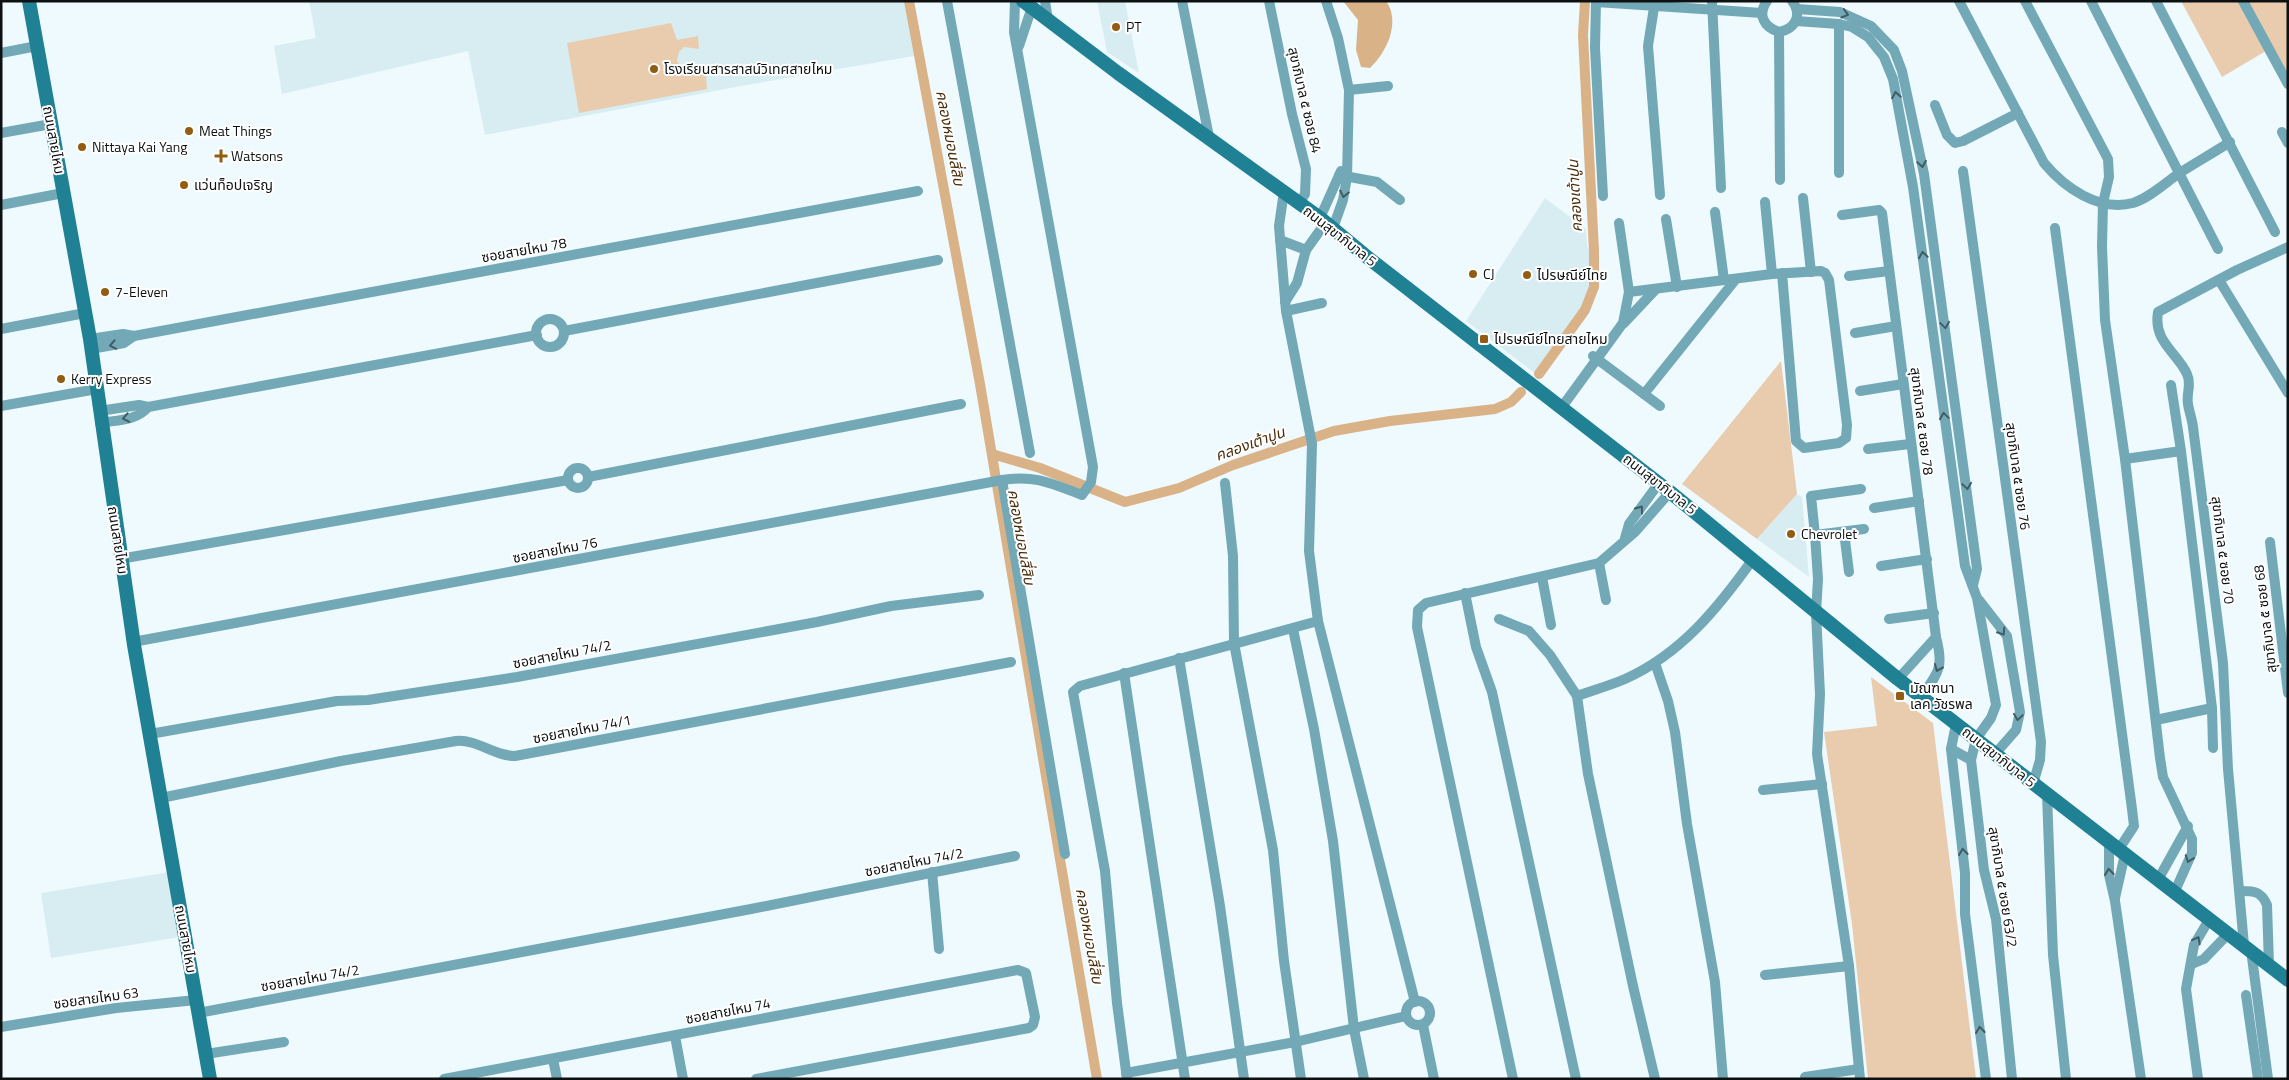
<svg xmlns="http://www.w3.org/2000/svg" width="2289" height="1080" font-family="'Titillium Web','Noto Sans Thai',sans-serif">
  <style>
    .built { fill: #d8edf2 }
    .green { fill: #e8ccad }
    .water { fill: #d9b288 }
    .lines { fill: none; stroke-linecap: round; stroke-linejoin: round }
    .canal { stroke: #d9b288; stroke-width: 10 }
    .minor { stroke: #73a8b6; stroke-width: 10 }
    .secondary { stroke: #208195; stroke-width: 14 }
    .oneway { stroke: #405c64 }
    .poi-dot { fill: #925d12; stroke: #fff; stroke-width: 2 }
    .labels { text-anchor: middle; stroke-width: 4; stroke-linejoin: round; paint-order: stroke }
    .poi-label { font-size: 14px; fill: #0d1112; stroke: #fff; text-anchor: start }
    .street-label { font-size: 14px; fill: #0d1112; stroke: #fff }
    .water-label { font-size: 15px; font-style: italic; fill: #492e0c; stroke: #fff }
  </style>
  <rect width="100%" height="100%" fill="#eefafe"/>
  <g class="built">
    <polygon points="309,1 904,1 914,56 741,86 485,135 468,51 282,94 274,46 316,38"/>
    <polygon points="1097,1 1125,1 1139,73 1107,52"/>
    <polygon points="1545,198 1586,229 1587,246 1593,255 1591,287 1583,307 1536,374 1466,321"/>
    <polygon points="1797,494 1802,497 1809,577 1757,539"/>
    <polygon points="176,871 186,936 51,958 41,893"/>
  </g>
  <g class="green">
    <polygon points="2181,1 2288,1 2288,81 2271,48 2222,77"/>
    <polygon points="671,23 677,40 698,36 699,49 684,47 679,52 677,61 681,67 695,70 705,65 707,89 579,113 567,43"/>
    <polygon points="1781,361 1797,494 1757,539 1682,484"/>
    <polygon points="1871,677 1933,723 1976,1079 1868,1079 1852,924 1824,732 1877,726"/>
  </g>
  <path class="water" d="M1343,1h43c15,21 1,51 -16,67l-9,-1 -5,-17 2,-30z"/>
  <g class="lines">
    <g class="canal">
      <polyline points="909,1 980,384 1097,1079"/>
      <polyline points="1539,374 1585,310 1594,287 1594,251 1583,35 1585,1"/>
      <polyline points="992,454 1040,468 1125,502 1179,488 1233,465 1334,431 1390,421 1495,409 1511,402 1521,392"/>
    </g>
    <g class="minor">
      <polyline points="947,1 1030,453"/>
      <polyline points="1045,1 1048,20"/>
      <polyline points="1182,1 1209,137"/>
      <polyline points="1269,1 1292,114 1306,169 1305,194 1299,204"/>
      <polyline points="1326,1 1338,38 1349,90 1347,177 1343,200 1333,228"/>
      <polyline points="1596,1 1595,48 1603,196"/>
      <polyline points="1655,1 1648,46 1660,195"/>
      <polyline points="1712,1 1721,188"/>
      <path d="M1767,1c-10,14 -3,26 12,31 16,-3 24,-17 13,-31"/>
      <path d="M1959,1l85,162c20,24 54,49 89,40 16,-5 31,-19 45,-29 17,-11 35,-21 52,-32"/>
      <polyline points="2025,1 2108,159 2109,177 2103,203 2102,247 2105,320 2125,459 2160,758 2163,777 2192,839 2192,853 2175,891"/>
      <polyline points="2091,1 2218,249"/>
      <polyline points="2156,1 2275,232"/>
      <polyline points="2243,1 2288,84"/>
      <polyline points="1596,2 1762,13"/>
      <polyline points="1797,9 1840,12 1871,26 1894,50 1902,71 1924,174 1977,569 1973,585"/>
      <polyline points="1796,21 1839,24 1852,27 1868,37 1884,57 1893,79 1913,187 1965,566 1977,598 1996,705 1991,718 1976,739 1971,760 1984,870 1996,919 2012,1079"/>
      <polyline points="1779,32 1780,180"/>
      <polyline points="1019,46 1032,7"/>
      <polyline points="1,53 37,46"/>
      <polyline points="1349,90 1388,86"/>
      <polyline points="1935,105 1947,135 1955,143 1963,141 2018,113"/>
      <polyline points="2282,132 2288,143"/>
      <polyline points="1,133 51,124"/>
      <polyline points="1963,171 2041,742 2040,760 2033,784"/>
      <polyline points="1839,173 1839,24"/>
      <polyline points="1339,175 1377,182 1400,200"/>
      <polyline points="1284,191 1279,226 1286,311 1312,444 1309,551 1318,621 1415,1002"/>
      <polyline points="1803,198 1811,272"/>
      <polyline points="1765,202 1772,274"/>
      <polyline points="1,205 63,193"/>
      <polyline points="1715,212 1724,280"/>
      <path d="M1842,215l37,-5 3,3 54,424c8,30 3,35 -15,60"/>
      <polyline points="1320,218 1341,171"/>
      <polyline points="1666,219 1677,287"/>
      <polyline points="2055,228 2132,809 2134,826 2119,849"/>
      <polyline points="1280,240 1306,250"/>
      <polyline points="1849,276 1889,271"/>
      <polyline points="2219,280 2288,393"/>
      <polyline points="1629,292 1772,274 1821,271 1825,273 1829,280 1847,425 1846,438 1839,443 1804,448 1796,441 1782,273"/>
      <polyline points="1285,302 1297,283 1306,250 1326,222"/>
      <polyline points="1286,311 1322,303"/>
      <circle cx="550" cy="333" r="14"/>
      <polyline points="1624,323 1656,289"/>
      <polyline points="1,329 85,313"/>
      <polyline points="564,331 938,260"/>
      <polyline points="1855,333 1896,326"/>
      <polyline points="90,339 123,334 134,336 918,191"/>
      <polyline points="91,349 124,343 134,336"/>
      <polyline points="1593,356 1660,406"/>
      <polyline points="2171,385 2181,451"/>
      <polyline points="1860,391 1903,384"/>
      <polyline points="1644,394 1736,279"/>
      <polyline points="1,406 97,389"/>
      <polyline points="1562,407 1623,323 1629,292 1619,223"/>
      <polyline points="99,411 139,405 148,407 537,335"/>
      <path d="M100,423c16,-3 37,-2 48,-16"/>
      <polyline points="1868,449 1910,444"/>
      <polyline points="2125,459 2181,451 2212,708 2156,720"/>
      <circle cx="578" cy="478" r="10"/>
      <polyline points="588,477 961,404"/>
      <path d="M1002,480c34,-5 48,3 80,15l9,-13 2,-15 -79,-435 1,-31"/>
      <polyline points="1225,483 1233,556 1234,643 1273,850 1284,961 1301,1079"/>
      <polyline points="1874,508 1919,501"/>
      <polyline points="1844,532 1849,572"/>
      <polyline points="1815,535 1811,496 1861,489"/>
      <polyline points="1625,538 1629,524 1659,483"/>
      <polyline points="2270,542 2288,693"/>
      <polyline points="120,559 568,480"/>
      <polyline points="1599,563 1606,600"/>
      <polyline points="1881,566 1927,559"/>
      <polyline points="1542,577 1551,625"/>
      <polyline points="1465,593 1476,647 1492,692 1576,1079"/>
      <polyline points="1979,600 2007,636 2020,712 2016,730 1995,754"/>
      <polyline points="1499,619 1529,631 1550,655 1577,696"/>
      <polyline points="1889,619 1934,613"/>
      <polyline points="1293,629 1314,729 1333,841 1354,1029 1364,1079"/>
      <polyline points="133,642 1002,480 1065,854"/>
      <polyline points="1179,658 1220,906 1244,1079"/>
      <polyline points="1655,663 1668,701 1675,732 1687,824 1715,982 1723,1079"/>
      <polyline points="1124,673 1185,1079"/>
      <polyline points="1898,679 1936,637"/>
      <polyline points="2212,708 2213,748"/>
      <polyline points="1956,724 1951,749 1965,873 1965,914 1986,1079"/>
      <polyline points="150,734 337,701 368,700 517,677 817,622 891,606 979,595"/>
      <polyline points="1951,749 1971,760"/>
      <polyline points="1763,790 1822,784"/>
      <polyline points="2047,795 2053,955 2066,1079"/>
      <path d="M161,798l180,-37 115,-20c21,-2 38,15 59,15l496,-94"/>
      <polyline points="2109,842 2109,875 2115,901 2141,1079"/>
      <polyline points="932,872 939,949"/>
      <polyline points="2159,878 2188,826"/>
      <path d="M2241,891c13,0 20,0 26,14l2,60"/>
      <polyline points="2115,898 2125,854"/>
      <path d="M2244,945l-16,-176 -5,-106 -30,-236c-1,-8 -4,-16 -5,-23 -2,-11 4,-19 -1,-30 -10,-22 -34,-32 -29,-62l79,-42 51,-23"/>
      <polyline points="2251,950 2268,1079"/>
      <polyline points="2192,964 2204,959 2229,933"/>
      <polyline points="1765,975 1849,966"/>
      <polyline points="2246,995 2258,1079"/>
      <circle cx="1418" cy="1013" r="12"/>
      <polyline points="198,1013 751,909 1015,856"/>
      <polyline points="1423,1025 1434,1079"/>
      <polyline points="1,1027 116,1008 196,1000"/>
      <polyline points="675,1036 683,1079"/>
      <polyline points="206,1054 284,1042"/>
      <polyline points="553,1059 557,1079"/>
      <polyline points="1126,1073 1295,1042 1406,1016"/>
      <polyline points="1805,1077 1859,1069"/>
      <polyline points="444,1079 1018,970 1026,973 1035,1017 1033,1025 1029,1028 756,1079"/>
      <polyline points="1127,1079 1117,1003 1105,871 1073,692 1080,686 1318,621"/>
      <polyline points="1513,1079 1417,627 1418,610 1426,603 1599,563 1635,532 1670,492"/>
      <path d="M1655,1079l-22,-93 -45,-212 -11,-78c16,-6 32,-10 48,-17 56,-25 93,-71 128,-120"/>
      <polyline points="1860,1079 1849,966 1817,754 1820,694 1816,613 1818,579 1815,535 1864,529"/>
      <polyline points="2198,1079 2186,989 2194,945 2210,918"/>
    </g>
    <g class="secondary">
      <polyline points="29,1 90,339 134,645 210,1079"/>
      <polyline points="1023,1 1118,73 1320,218 1367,257 1670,492 1898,679 2288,980"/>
    </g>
  </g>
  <defs><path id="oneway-chevron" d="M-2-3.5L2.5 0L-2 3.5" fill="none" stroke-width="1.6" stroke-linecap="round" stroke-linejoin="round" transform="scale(1.25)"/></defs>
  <g class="oneway">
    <use href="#oneway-chevron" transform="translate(1845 14) rotate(17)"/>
    <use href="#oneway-chevron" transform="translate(1896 95) rotate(-100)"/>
    <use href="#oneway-chevron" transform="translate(1922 164) rotate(80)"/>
    <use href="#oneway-chevron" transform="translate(1344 194) rotate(102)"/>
    <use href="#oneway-chevron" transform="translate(1923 255) rotate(-98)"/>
    <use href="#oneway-chevron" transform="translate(1945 325) rotate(82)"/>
    <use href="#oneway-chevron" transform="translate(113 345) rotate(169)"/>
    <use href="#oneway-chevron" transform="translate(1944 416) rotate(-98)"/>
    <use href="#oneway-chevron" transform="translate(126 418) rotate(169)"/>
    <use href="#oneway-chevron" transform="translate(1967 486) rotate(82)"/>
    <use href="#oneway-chevron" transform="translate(1640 509) rotate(-54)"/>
    <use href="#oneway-chevron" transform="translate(2002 632) rotate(57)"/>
    <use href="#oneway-chevron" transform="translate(1938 668) rotate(113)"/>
    <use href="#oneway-chevron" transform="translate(2018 717) rotate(98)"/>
    <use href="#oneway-chevron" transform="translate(1963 852) rotate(-97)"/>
    <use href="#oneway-chevron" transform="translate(2189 859) rotate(110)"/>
    <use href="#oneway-chevron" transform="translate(2109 872) rotate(-97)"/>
    <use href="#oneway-chevron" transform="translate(2197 940) rotate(-62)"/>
    <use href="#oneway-chevron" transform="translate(1980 1030) rotate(-97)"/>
  </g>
  <g class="poi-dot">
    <circle cx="1116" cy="27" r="5"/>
    <circle cx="654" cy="69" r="5"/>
    <circle cx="189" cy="131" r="5"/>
    <circle cx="82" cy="147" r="5"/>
    <path d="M218.5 148.5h5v5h5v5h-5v5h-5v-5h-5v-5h5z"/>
    <circle cx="184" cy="185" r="5"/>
    <circle cx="1473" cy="274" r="5"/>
    <circle cx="1527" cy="275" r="5"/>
    <circle cx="105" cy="292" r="5"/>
    <rect x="1479" y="334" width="10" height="10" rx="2.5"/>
    <circle cx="61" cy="379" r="5"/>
    <circle cx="1791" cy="534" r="5"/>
    <rect x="1895" y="691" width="10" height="10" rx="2.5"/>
  </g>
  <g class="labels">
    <g class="poi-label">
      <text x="1126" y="32">PT</text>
      <text x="664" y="74">โรงเรียนสารสาสน์วิเทศสายไหม</text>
      <text x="199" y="136">Meat Things</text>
      <text x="92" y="152">Nittaya Kai Yang</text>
      <text x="231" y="161">Watsons</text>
      <text x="194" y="190">แว่นท็อปเจริญ</text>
      <text x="1483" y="279">CJ</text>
      <text x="1537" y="280">ไปรษณีย์ไทย</text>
      <text x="115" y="297">7-Eleven</text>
      <text x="1494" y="344">ไปรษณีย์ไทยสายไหม</text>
      <text x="71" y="384">Kerry Express</text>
      <text x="1801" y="539">Chevrolet</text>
      <text x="1910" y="693">มัณฑนา<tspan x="1910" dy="16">เลค วัชรพล</tspan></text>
    </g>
    <g class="street-label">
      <text transform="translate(1305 100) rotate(77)" y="5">สุขาภิบาล ๕ ซอย 84</text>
      <text transform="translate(54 140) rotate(80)" y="5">ถนนสายไหม</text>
      <text transform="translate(1340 236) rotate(38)" y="5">ถนนสุขาภิบาล 5</text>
      <text transform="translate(524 250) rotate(-10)" y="5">ซอยสายไหม 78</text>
      <text transform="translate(1922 421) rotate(83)" y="5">สุขาภิบาล ๕ ซอย 78</text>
      <text transform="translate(2018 476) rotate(82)" y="5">สุขาภิบาล ๕ ซอย 76</text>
      <text transform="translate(1660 484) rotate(38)" y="5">ถนนสุขาภิบาล 5</text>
      <text transform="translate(118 540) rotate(81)" y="5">ถนนสายไหม</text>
      <text transform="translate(555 550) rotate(-11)" y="5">ซอยสายไหม 76</text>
      <text transform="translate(2223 550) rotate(83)" y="5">สุขาภิบาล ๕ ซอย 70</text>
      <text transform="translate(2265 619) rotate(-97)" y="5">สุขาภิบาล ๕ ซอย 68</text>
      <text transform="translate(562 654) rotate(-11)" y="5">ซอยสายไหม 74/2</text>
      <text transform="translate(582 729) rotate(-11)" y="5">ซอยสายไหม 74/1</text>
      <text transform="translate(1999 757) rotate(38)" y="5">ถนนสุขาภิบาล 5</text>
      <text transform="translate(914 862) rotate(-11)" y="5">ซอยสายไหม 74/2</text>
      <text transform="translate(2003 887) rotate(81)" y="5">สุขาภิบาล ๕ ซอย 63/2</text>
      <text transform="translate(186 939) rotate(80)" y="5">ถนนสายไหม</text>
      <text transform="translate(310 978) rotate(-10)" y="5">ซอยสายไหม 74/2</text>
      <text transform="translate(96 998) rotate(-8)" y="5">ซอยสายไหม 63</text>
      <text transform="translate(728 1011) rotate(-11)" y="5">ซอยสายไหม 74</text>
    </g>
    <g class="water-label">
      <text transform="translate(950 138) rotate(79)" y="5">คลองหมอนสี่สิบ</text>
      <text transform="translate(1575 196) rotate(-93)" y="5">คลองเต้าปูน</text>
      <text transform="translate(1250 444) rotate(-20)" y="5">คลองเต้าปูน</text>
      <text transform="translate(1021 537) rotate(80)" y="5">คลองหมอนสี่สิบ</text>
      <text transform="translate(1089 936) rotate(80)" y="5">คลองหมอนสี่สิบ</text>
    </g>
  </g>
  <rect width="2289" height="1080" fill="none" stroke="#0d1112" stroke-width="5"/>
</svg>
